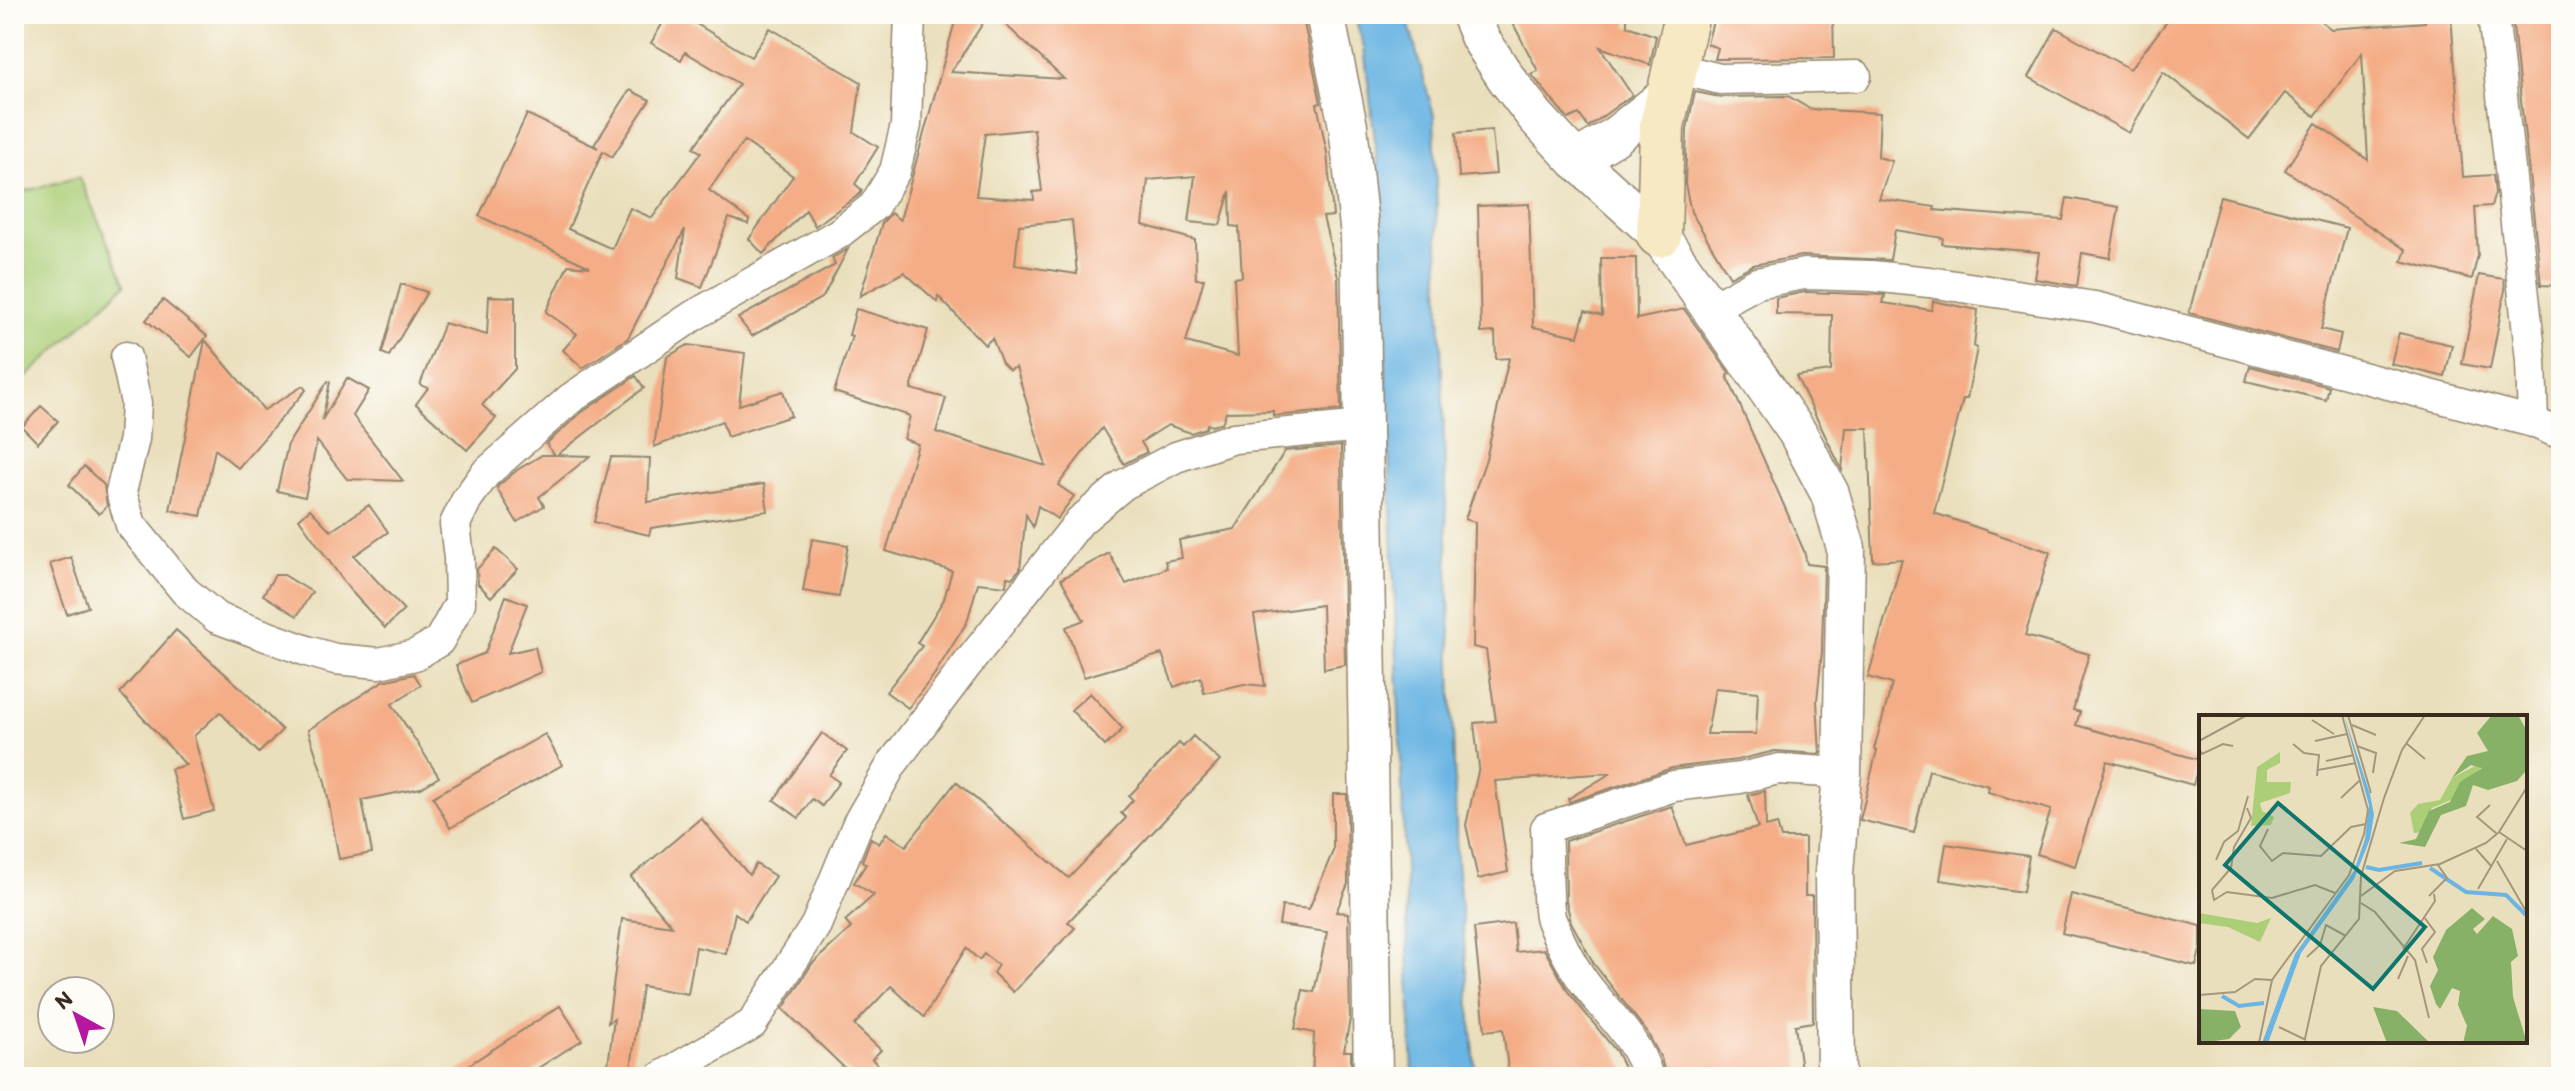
<svg xmlns="http://www.w3.org/2000/svg" width="2575" height="1091" font-family="Itim,sans-serif">
  <style>
    .green { fill: #abce77; stroke: #737c4a; stroke-width: 2 }
    .water { fill: #6ab5e3; stroke: #527080; stroke-width: 2 }
    .building { fill: #f4ad86; fill-rule: evenodd }
    .lines { fill: none; stroke-linecap: round; stroke-linejoin: round }
    .minor-casing { stroke: #92846d; stroke-width: 33 }
    .tertiary-casing { stroke: #92846d; stroke-width: 41 }
    .secondary-casing { stroke: #92846d; stroke-width: 47 }
    .minor { stroke: #fff; stroke-width: 30 }
    .tertiary { stroke: #fff; stroke-width: 38 }
    .secondary { stroke: #f7e9c3; stroke-width: 44 }
    .inset-river { fill: none; stroke: #6ab5e3; stroke-width: 4 }
    .inset-road { fill: none; stroke: #a4977d; stroke-width: 2 }
    .view { fill: #0f766e; fill-opacity: 0.15; stroke: #0f766e; stroke-width: 4 }
    .inset-edge { fill: none; stroke: #3b2a1e; stroke-width: 4 }
  </style>
  <rect width="100%" height="100%" fill="#fdfcf7"/>
  <filter id="ink" filterUnits="userSpaceOnUse"><feTurbulence type="fractalNoise" baseFrequency=".0125" numOctaves="2"/><feDisplacementMap in="SourceGraphic" scale="16" xChannelSelector="R" yChannelSelector="G"/><feConvolveMatrix kernelMatrix="1 2 1 2 8 2 1 2 1" color-interpolation-filters="sRGB"/></filter>
  <filter id="wash" filterUnits="userSpaceOnUse"><feTurbulence type="fractalNoise" baseFrequency=".006" numOctaves="4" result="noise"/><feDisplacementMap in="SourceGraphic" scale="32" xChannelSelector="R" yChannelSelector="G"/><feGaussianBlur stdDeviation="1.8" result="paint"/><feColorMatrix in="noise" values="0 0 0 0 0 0 0 0 0 0 0 0 0 0 0 0 0 1.4 0 .05"/><feComposite in="paint" operator="in"/></filter>
  <g filter="url(#wash)">
    <rect width="100%" height="100%" fill="#eadfbc"/>
    <polygon class="green" points="79,177 126,284 14,389 14,194"/>
    <polygon class="water" points="1354,14 1406,14 1434,116 1457,860 1476,1077 1413,1077 1378,166 1364,47"/>
    <g id="blocks">
      <g class="building">
        <polygon points="668,14 680,14 751,57 770,28 861,82 854,132 878,147 855,184 862,190 860,194 815,226 806,210 763,254 749,239 793,176 744,141 709,190 749,220 748,224 729,218 702,287 678,278 685,229 628,338 583,368 563,350 577,334 546,312 568,265 590,267 479,216 527,114 598,148 594,145 630,90 650,100 612,157 603,151 568,229 612,249 630,208 652,218 701,152 693,148 739,84 685,52 681,60 651,43"/>
        <path d="M957,14h32l-38,58 113,7 -70,-65h308l19,89 -4,1 10,49 6,63 -10,1 15,60 3,133 -68,6v-5l-47,1 -4,11 -10,3 -5,-2 -1,4 -15,5 -23,-8 -27,17 6,10 -23,12 -22,-36 -44,57 16,11 -17,23 -19,-13 -5,21 -7,-13 -6,55 -8,9 -5,-1 -1,9 -28,-3 -11,39 -33,53 -26,33 -22,-16 36,-46 -5,-3 27,-44 8,-28 -66,-20 32,-107 -14,-5 6,-23 -76,-24 18,-56 -3,-1 7,-26 72,21 -17,59 35,9 -10,34 110,34 -30,-99 -7,3 -7,-7 -10,-25 -7,7 -47,-49 -1,6 -33,-30 -44,24 22,-73 9,-10 9,7zM1034,129l8,62 -9,1 1,8 -58,-4 9,-62zM1195,176l-6,46 31,3 10,-34 1,35 8,1 3,50 -8,1 4,78 -52,-14 18,-63h-8l-1,-39 -52,-15 5,-45zM1072,220l5,54 -62,-9 4,-40z"/>
        <polygon points="1508,14 1627,14 1627,26 1656,36 1650,65 1600,47 1632,95 1588,127 1579,114 1568,119 1531,74 1538,71"/>
        <polygon points="1715,14 1833,14 1834,58 1715,59 1718,48 1707,44"/>
        <polygon points="2173,14 2312,14 2331,29 2425,22 2424,14 2451,14 2463,177 2493,175 2495,193 2491,206 2475,207 2478,255 2472,279 2402,261 2406,250 2285,170 2316,123 2368,160 2362,53 2315,116 2285,93 2249,139 2163,72 2129,133 2029,77 2056,28 2130,69"/>
        <polygon points="2540,14 2554,14 2561,69 2561,106 2558,106 2561,135 2561,286 2541,285 2512,17"/>
        <polygon points="1695,92 1720,97 1788,96 1810,109 1880,113 1878,157 1892,161 1879,199 1935,207 1934,210 2063,220 2067,198 2119,207 2110,258 2082,253 2077,286 2035,279 2039,252 1942,244 1943,238 1895,230 1890,260 1801,256 1753,265 1730,277 1691,212 1685,184 1687,129"/>
        <polygon points="1492,130 1496,174 1459,177 1456,133"/>
        <polygon points="2220,196 2347,228 2321,329 2341,334 2337,352 2189,313"/>
        <path d="M1529,204l4,123 45,9 7,-25 17,5 -1,-58h35l1,61 47,-10 46,65 -3,2 77,175 3,13 17,2 -2,85 -5,50 3,53 -45,-3 -38,9 -65,8 -103,34 -1,-3 43,-26 -116,8 13,91 -30,7 -12,-54 13,-58 -5,-44 22,-2 -10,-71 -13,-3 2,-125 -10,-3 21,-60 23,-101 -13,1 -1,-27 -14,1 -3,-127zM1715,688l43,4 -2,42h-49z"/>
        <polygon points="848,249 823,297 752,336 738,318 835,265 832,258"/>
        <polygon points="2479,275 2504,279 2505,290 2490,369 2462,364"/>
        <polygon points="401,284 427,292 389,356 382,353"/>
        <polygon points="1805,292 1885,295 1883,303 1932,310 1933,301 1978,310 1974,347 1977,348 1967,399 1963,399 1934,513 2050,552 2025,636 2089,654 2073,710 2080,712 2076,725 2200,760 2193,785 2107,761 2075,866 2037,854 2051,810 1988,792 1989,786 1929,770 1914,833 1860,820 1877,750 1874,749 1892,684 1868,677 1902,559 1873,561 1868,428 1846,428 1842,470 1796,376 1831,371 1832,315 1776,314 1776,298"/>
        <polygon points="489,296 515,297 515,369 482,405 496,418 467,450 416,404 428,388 420,385 444,323 487,335"/>
        <polygon points="163,300 207,336 191,357 146,320"/>
        <polygon points="2399,333 2452,345 2445,377 2391,364"/>
        <polygon points="205,340 264,410 303,386 306,390 238,468 215,449 201,516 170,510"/>
        <polygon points="688,345 745,353 739,405 783,391 791,416 727,437 722,421 654,447 667,357"/>
        <polygon points="2250,366 2329,387 2326,400 2246,381"/>
        <polygon points="636,376 644,388 557,455 590,456 539,497 544,506 517,522 497,489 498,486 517,470 542,455 555,455 546,444 581,413"/>
        <polygon points="347,378 369,390 353,416 403,481 347,479 317,441 305,497 277,491 288,444 328,381 330,382 322,420"/>
        <polygon points="41,406 58,421 38,443 22,427"/>
        <polygon points="1341,446 1345,665 1324,669 1322,605 1254,615 1265,686 1244,684 1204,693 1201,677 1174,687 1162,654 1084,677 1066,627 1084,620 1061,579 1109,553 1126,584 1167,568 1165,561 1182,558 1179,540 1235,529 1285,451"/>
        <polygon points="611,457 650,458 648,502 764,484 768,511 651,528 649,535 594,522"/>
        <polygon points="84,466 104,485 107,506 99,514 69,485"/>
        <polygon points="369,505 388,532 354,556 404,610 385,628 350,590 299,519 310,509 331,531"/>
        <polygon points="812,539 848,545 839,597 803,591"/>
        <polygon points="496,549 518,569 491,597 478,584 477,569"/>
        <polygon points="71,557 88,607 67,614 50,564"/>
        <polygon points="275,575 284,575 312,592 297,616 263,595"/>
        <polygon points="506,596 527,604 508,653 535,647 541,672 472,703 456,665 485,653"/>
        <polygon points="176,630 241,688 282,730 259,753 220,712 194,736 214,811 184,819 171,769 186,765 120,693"/>
        <polygon points="414,674 421,685 392,704 439,777 421,788 362,800 372,853 339,859 325,782 308,730 383,681"/>
        <polygon points="1090,693 1123,729 1105,746 1071,710"/>
        <polygon points="822,733 847,751 829,775 839,782 822,806 812,799 799,818 774,800"/>
        <polygon points="545,734 562,765 450,828 433,797"/>
        <polygon points="1193,736 1220,761 1068,922 1075,928 1013,992 993,973 998,965 984,954 979,960 966,948 924,1017 891,986 854,1025 881,1050 872,1059 879,1066 868,1077 854,1077 783,1009 812,964 851,928 845,921 874,895 854,883 866,864 862,861 871,838 879,844 886,833 906,846 956,782 1069,878 1126,818 1121,813 1133,800 1129,796 1179,743 1183,747"/>
        <polygon points="1765,791 1766,827 1777,824 1781,838 1805,838 1805,896 1812,896 1813,1022 1795,1025 1802,1077 1666,1077 1661,1058 1647,1032 1594,964 1571,922 1566,901 1565,841 1672,806 1686,845 1758,828 1748,795"/>
        <polygon points="1333,794 1347,794 1348,884 1336,912 1348,913 1350,1019 1344,1051 1351,1051 1351,1077 1312,1077 1314,1033 1295,1029 1303,990 1314,992 1327,932 1279,925 1282,906 1309,909 1333,851"/>
        <polygon points="701,818 749,875 756,864 775,876 746,921 735,913 726,954 696,947 688,994 642,986 631,1068 608,1065 614,1019 608,1023 622,919 672,926 631,877"/>
        <polygon points="1946,844 2029,856 2023,892 1940,880"/>
        <polygon points="2071,894 2201,926 2201,947 2196,966 2062,933"/>
        <polygon points="1513,923 1516,952 1544,949 1569,993 1616,1051 1629,1077 1509,1077 1503,1029 1485,1031 1474,928"/>
        <polygon points="560,1006 582,1040 524,1077 450,1077"/>
      </g>
    </g>
  </g>
  <g filter="url(#ink)">
    <use href="#blocks" fill-opacity="0" stroke="#92846d" stroke-width="2"/>
    <g class="lines">
      <defs>
        <g id="minor">
          <polyline points="2493,14 2531,360 2533,422"/>
          <polyline points="1675,68 1720,79 1856,76"/>
          <polyline points="1715,314 1726,300 1757,283 1804,274 1872,276 1929,282 2095,307 2533,422 2561,434"/>
          <polyline points="126,357 136,403 134,439 121,492 131,525 185,591 217,618 307,651 335,659 379,663 415,655 439,641 460,603 459,558 455,524 467,499 485,474 570,399 693,316 838,234 874,206 895,171 906,125 910,14"/>
          <polyline points="661,1077 752,1024 816,925 858,823 892,764 966,666 1080,521 1123,485 1176,457 1234,438 1363,426"/>
          <path d="M1648,1077c-10,-35 -35,-59 -58,-87 -16,-20 -29,-45 -39,-70 -5,-14 -3,-71 -5,-92l128,-42 66,-8 39,-9 63,4"/>
        </g>
        <g id="tertiary">
          <polyline points="1325,14 1348,126 1360,236 1373,1077"/>
          <polyline points="1470,14 1480,38 1506,78 1536,117 1576,160 1659,235 1797,432 1830,494 1846,548 1842,773 1834,873 1836,1077"/>
          <polyline points="1576,160 1614,137 1668,94"/>
        </g>
        <polyline id="secondary" points="1659,235 1662,126 1687,14"/>
      </defs>
      <use href="#minor" class="minor-casing"/>
      <use href="#tertiary" class="tertiary-casing"/>
      <use href="#secondary" class="secondary-casing"/>
      <use href="#minor" class="minor"/>
      <use href="#tertiary" class="tertiary"/>
      <use href="#secondary" class="secondary"/>
    </g>
  </g>
  <g transform="translate(2199 715)">
    <rect width="328" height="328" fill="#eadfbc"/>
    <path d="M81,37v11l-13,7v12h24l-1,11 -30,10 2,8 12,6 -3,8 -20,1 6,-59zM280,49l3,3 -24,19 -5,13 -21,9 -11,24 -7,1 -4,-20 8,-9 22,-4 12,-22zM0,198l58,10 14,-5 -11,24 -32,-15 -29,-4z" fill="#abce77"/>
    <path d="M293,0h26l9,16 -2,41 -8,9 -29,9 -15,-5 -7,21 -25,9 -16,32 -26,-4 17,-4 13,-28 21,-9 10,-20 22,-14 -11,-3 -19,13 15,-22 21,-5 -11,-18zM273,193l13,11 -12,10 4,5 16,-18 19,13 6,27 -7,6 2,35 14,46h-64l4,-17 -9,-21 2,-14 -8,-3 -12,21 -4,-5 -6,-18 8,-16 -5,-13 13,-27zM174,292l24,4 33,32h-43zM0,294l36,2 6,16 -12,12 -30,4z" fill="#88b168"/>
    <path d="M145,0l26,79 4,21 -4,24 -16,40 -53,74 -33,90h-6l33,-89 59,-83 11,-32 4,-34z" fill="#6ab5e3"/>
    <path class="inset-river" d="M167,152l13,3 43,-7M231,153l36,24 40,3 20,20M23,281l17,10 25,-3"/>
    <path class="inset-road" d="M149,0l23,78M113,5l22,14M153,10l24,10M0,26l48,-26M116,26l32,-7M207,28l19,16M94,29l11,9 15,2 -2,21M158,31l19,7 -3,20M0,34l3,5 21,-10 10,2M127,46l28,-6M119,55l38,-7M142,83l19,-18M291,90l-13,12 19,16M48,93l4,10 -17,29 -3,21 -19,22 2,10 13,-8 45,6 43,-13 20,8M69,114l-8,17 12,15 11,-8 38,3 30,-29 15,-3M300,117l28,19M277,134l16,18M17,145l8,-18 14,-11 10,-35M298,146l30,52M279,174l29,-50M162,181l34,-25 45,-7 46,-21 13,-11 28,-45M230,181l18,-18 -9,-13M162,188l14,9 40,48 14,58M225,202l11,15 -13,17 5,14M204,234l32,-48 -1,-7M108,242l13,-12 6,-20 20,11M199,264l10,-23M0,280l36,-3 20,-13 17,1M80,312l27,13M60,328l13,-63 77,-105 15,-41 4,-24 -26,-95M105,328l17,-77 38,-47 2,-43 23,-78 18,-48 23,-35"/>
    <path class="view" d="M79,88l147,124 -52,62 -148,-124z"/>
    <rect width="328" height="328" class="inset-edge"/>
  </g>
  <rect width="2575" height="1091" fill="none" stroke="#fdfcf7" stroke-width="48"/>
  <g transform="translate(76 1015) rotate(320)"><circle r="38" fill="#fdfcf7" stroke="#afa8a0" stroke-width="2"/>
  <path d="M0-6L14 30L0 20L-14 30Z" fill="#b5179e"/>
  <text y="-12" font-size="22" font-weight="bold" text-anchor="middle" fill="#3b2a1e">N</text>
  </g>
</svg>
